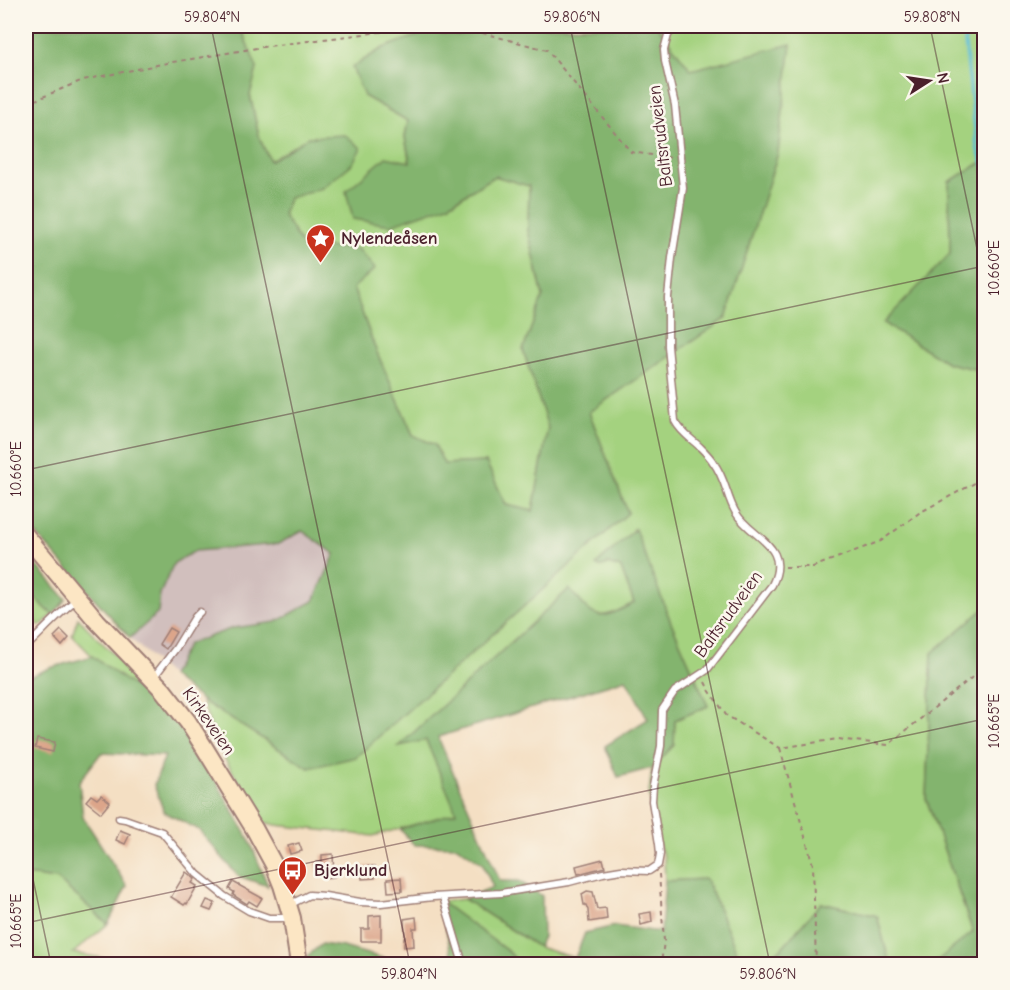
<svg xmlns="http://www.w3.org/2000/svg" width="1010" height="990" font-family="'Comic Neue',sans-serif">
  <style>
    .industrial { fill: #d1bfbd }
    .green { fill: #a4d27f; stroke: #777855; stroke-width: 1.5 }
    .forest { fill: #83b46e; stroke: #666a4c; stroke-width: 1.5 }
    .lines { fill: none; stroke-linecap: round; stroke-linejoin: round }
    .stream { stroke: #56bcd4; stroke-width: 3 }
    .building { fill: #dca58a }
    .service-casing { stroke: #9f7f77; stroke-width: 9 }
    .secondary-casing { stroke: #9f7f77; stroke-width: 20 }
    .path { stroke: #9f7f77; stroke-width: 2; stroke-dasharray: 4.5 4.5; stroke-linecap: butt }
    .service { stroke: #fff; stroke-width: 6 }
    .secondary { stroke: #fce6c4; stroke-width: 16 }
    .ticks { fill: none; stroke: #4a1f2b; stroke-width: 1.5; stroke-opacity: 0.45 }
    .labels { text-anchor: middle; stroke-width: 5; stroke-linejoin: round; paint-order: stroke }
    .street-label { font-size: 18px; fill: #4a1f2b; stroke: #fbf7ec }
    .poi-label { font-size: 18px; font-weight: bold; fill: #4a1f2b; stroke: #fbf7ec; text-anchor: start }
    .neatline { fill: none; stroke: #4a1f2b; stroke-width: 2 }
    .ticks-label { font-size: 15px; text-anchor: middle; fill: #4a1f2b }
  </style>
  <rect width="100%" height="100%" fill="#fbf7ec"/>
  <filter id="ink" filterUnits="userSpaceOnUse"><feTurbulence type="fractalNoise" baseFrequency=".0167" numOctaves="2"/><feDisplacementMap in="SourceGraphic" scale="12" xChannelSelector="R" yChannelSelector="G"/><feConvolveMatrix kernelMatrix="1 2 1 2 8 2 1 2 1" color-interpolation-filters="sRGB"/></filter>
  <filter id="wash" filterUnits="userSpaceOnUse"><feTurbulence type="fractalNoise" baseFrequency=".008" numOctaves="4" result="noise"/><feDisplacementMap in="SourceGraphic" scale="24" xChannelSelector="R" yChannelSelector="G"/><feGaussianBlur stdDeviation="1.35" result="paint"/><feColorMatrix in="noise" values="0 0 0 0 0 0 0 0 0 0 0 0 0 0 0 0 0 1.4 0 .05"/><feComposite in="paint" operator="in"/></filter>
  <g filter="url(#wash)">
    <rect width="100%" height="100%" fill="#f4dfc3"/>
    <polygon class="industrial" points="302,531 335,554 314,601 276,622 233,628 188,644 171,676 130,638 158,613 160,594 174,563 195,551 278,544"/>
    <g class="green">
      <polygon points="232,26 503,26 458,35 427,32 364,96 408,121 405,137 410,163 448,205 495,176 529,186 528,230 543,297 523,350 548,427 533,511 506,505 486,462 444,464 435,445 413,435 375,348 353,288 374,268 323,247 303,247 283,215 289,198 322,188 309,137 270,161 259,137 250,94 257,68 243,34"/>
      <path d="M657,26h327v135l-35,21 1,72 -66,69 64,40 36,8v238l-52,44 -6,145 47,135 -40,31h-43l-13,-48 -55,-13 -42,47 -25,14h-13l-36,-85 -41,2 -1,-24 -7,-16 -4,-18 -4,-32 3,-23 22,-23 1,-25 33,-14 -38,-86 -36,-91 -35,38 9,-3 13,4 13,35c-12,6 -33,19 -45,8 -7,-6 -13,-15 -20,-22l-169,157 26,-6 31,73 -84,23 -97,-11 -13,-3 -43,-71 -19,-51 108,68 319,-255 -39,-101 137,-94 65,-273 -100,25z"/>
      <polygon points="26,590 53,615 40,626 26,613"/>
      <polygon points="78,618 174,716 92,656 72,635"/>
      <polygon points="26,875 57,879 108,924 73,953 136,964 26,964"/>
      <polygon points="464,899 538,947 575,958 574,964 519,964 510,953 440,901"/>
    </g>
    <g class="forest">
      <polygon points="26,26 232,26 243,34 257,68 250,95 259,137 270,161 309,137 345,135 361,148 352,164 322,188 289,198 283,215 303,247 323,247 358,249 375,269 353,288 375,348 413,435 435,445 444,464 486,462 506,505 533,511 548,427 523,350 543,296 528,230 529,186 495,176 448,205 391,225 353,219 346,191 386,157 410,162 405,137 408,121 364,96 352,67 383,48 427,32 458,35 503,26 657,26 691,70 791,44 778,153 726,318 589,412 628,513 356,757 309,768 201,700 171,676 188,644 233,628 276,622 314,601 335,554 302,531 278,544 195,551 174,563 160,594 158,613 130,638 26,523"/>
      <polygon points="984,161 984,371 948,363 883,323 950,254 949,182"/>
      <path d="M635,529l35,91 38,86 -33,14 -1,25 -22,23 -34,9 -13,-31 43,-27 -22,-40 -188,58 62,144h19l23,15 1,41 -5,10 -74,-48 29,-12 -11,-24 -25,-17 -43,-1 -14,-16 56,-17 -30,-72 -27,6 170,-157c28,31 26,34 65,14l-13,-35 -13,-4 -9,3 -3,-2z"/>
      <polygon points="26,553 66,599 53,615 26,590"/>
      <polygon points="984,609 984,964 933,964 973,932 926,798 932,653"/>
      <polygon points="92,656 174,716 209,769 249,839 268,886 238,876 199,830 164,812 154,785 165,756 101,753 79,782 83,817 127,886 108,924 57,879 26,875 26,678 50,668"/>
      <polygon points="706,879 742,964 574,964 575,958 585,933 615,926 661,932 665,881"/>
      <polygon points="440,901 510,953 519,964 467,964 452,958"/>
      <polygon points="821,903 877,916 890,964 755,964 780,950"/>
      <polygon points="322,944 343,947 403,964 307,964 307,956"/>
    </g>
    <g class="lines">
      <g class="stream">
        <polyline points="963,26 977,148 984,166"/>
        <polyline points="984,337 984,336"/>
      </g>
    </g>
    <g id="blocks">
      <g class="building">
        <polygon points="169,628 176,632 166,649 159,644"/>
        <polygon points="61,630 69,638 62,646 54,637"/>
        <polygon points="37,739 55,742 53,752 35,748"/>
        <polygon points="91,795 97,799 101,795 110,802 101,813 86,801"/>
        <polygon points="120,830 130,834 125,844 116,840"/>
        <polygon points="299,843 302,851 290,854 288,846"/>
        <polygon points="333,854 334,877 323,878 323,872 317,872 316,862 322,862 322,855"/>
        <polygon points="603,859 605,867 578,874 576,866"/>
        <polygon points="375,866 375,878 362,879 361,867"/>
        <polygon points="186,872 195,879 192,883 197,886 187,904 186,903 184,905 171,897"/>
        <polygon points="401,878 402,891 388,892 387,879"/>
        <polygon points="233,882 262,898 257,906 249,901 247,904 233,895 234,892 229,889"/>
        <polygon points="587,891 593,892 597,909 606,908 607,919 589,922 588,910 586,905 584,905 582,894"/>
        <polygon points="207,900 215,903 211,911 203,908"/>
        <polygon points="651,912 652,922 641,925 639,914"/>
        <polygon points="381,915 381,941 361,941 361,929 369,929 369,916"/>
        <polygon points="416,917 417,928 413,928 414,946 404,947 404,938 405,938 404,919"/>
      </g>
    </g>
  </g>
  <g filter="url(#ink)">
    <use href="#blocks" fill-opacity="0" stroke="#9f7f77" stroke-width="1.5"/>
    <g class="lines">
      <defs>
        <g id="service">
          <path d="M26,647c17,-16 32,-33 51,-48"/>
          <polyline points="153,678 176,648 195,617 200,612"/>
          <polyline points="119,818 125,819 162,832 197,874 224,896 249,911 269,918 291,918"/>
          <polyline points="443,897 463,964"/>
          <path d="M291,904l18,-9 16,1 35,6 21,1 52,-6 68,-4 68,-11 34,-9 18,-3 28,1 9,-6 2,-11 -1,-10 -7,-43 1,-15 8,-40 1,-36 13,-19 32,-21 65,-85c20,-39 -21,-47 -36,-72 -10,-17 -10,-34 -23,-51 -3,-5 -8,-10 -12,-14 -9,-9 -20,-15 -26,-27l-7,-75v-49l4,-39 11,-70 -8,-83 -10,-44 -1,-11 4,-15 8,-9"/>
        </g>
        <polyline id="secondary" points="26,536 97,621 163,690 188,722 204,747 255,830 274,865 282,885 292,918 299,964"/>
      </defs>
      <use href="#service" class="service-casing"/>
      <use href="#secondary" class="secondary-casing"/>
      <g class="path">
        <polyline points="456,26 547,50 631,152 672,158"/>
        <polyline points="26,104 83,80 167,63 269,46 427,26"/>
        <polyline points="785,567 813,567 881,541 919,513 984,478"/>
        <polyline points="705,682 709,690 726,715 780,748 838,739 888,745 975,675 984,670"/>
        <polyline points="780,748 813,865 816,964"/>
        <polyline points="659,874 664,941 661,964"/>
      </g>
      <use href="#service" class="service"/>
      <use href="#secondary" class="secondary"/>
    </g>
  </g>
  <path class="ticks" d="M211,26l199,938M570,26l200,938M930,26l54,256M26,470l958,-204M26,846l25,118M26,923l958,-204"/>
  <defs>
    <symbol id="sight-pin" viewBox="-11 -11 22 30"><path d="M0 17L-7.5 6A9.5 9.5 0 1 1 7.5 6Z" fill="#c8321e" stroke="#fbf7ec"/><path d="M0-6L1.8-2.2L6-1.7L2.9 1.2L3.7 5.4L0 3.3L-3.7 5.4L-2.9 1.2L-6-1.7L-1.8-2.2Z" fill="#fff"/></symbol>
    <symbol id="bus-pin" viewBox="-11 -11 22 30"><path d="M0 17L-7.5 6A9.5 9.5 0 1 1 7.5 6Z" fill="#c8321e" stroke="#fbf7ec"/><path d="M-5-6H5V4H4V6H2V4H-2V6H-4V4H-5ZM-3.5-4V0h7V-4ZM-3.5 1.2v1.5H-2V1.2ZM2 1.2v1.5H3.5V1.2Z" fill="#fff"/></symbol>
  </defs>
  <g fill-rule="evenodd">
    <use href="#sight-pin" x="304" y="222" width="33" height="45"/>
    <use href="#bus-pin" x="276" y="854" width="33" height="45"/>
  </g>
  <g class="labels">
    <g class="street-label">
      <text transform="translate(660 136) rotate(-97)" y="6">Baltsrudveien</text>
      <text transform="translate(728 614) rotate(-54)" y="6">Baltsrudveien</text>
      <text transform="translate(209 721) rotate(55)" y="6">Kirkeveien</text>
    </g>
    <g class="poi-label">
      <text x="341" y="244">Nylendeåsen</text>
      <text x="314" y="876">Bjerklund</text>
    </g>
  </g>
  <rect width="1010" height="990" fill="none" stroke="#fbf7ec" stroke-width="66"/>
  <g transform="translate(929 81) rotate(78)" stroke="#fbf7ec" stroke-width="4.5" paint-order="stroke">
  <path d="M0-4.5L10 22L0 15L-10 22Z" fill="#4a1f2b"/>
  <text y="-9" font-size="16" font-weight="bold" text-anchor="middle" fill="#4a1f2b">N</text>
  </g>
  <rect x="33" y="33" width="944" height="924" class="neatline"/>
  <g class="ticks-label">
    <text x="212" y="22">59.804°N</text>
    <text x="572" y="22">59.806°N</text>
    <text x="932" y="22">59.808°N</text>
    <text transform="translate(994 268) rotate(-90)" y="5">10.660°E</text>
    <text transform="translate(16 469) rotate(-90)" y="5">10.660°E</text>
    <text transform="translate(994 721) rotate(-90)" y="5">10.665°E</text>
    <text transform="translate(16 921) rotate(-90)" y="5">10.665°E</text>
    <text x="409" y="979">59.804°N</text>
    <text x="768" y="979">59.806°N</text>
  </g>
</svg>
